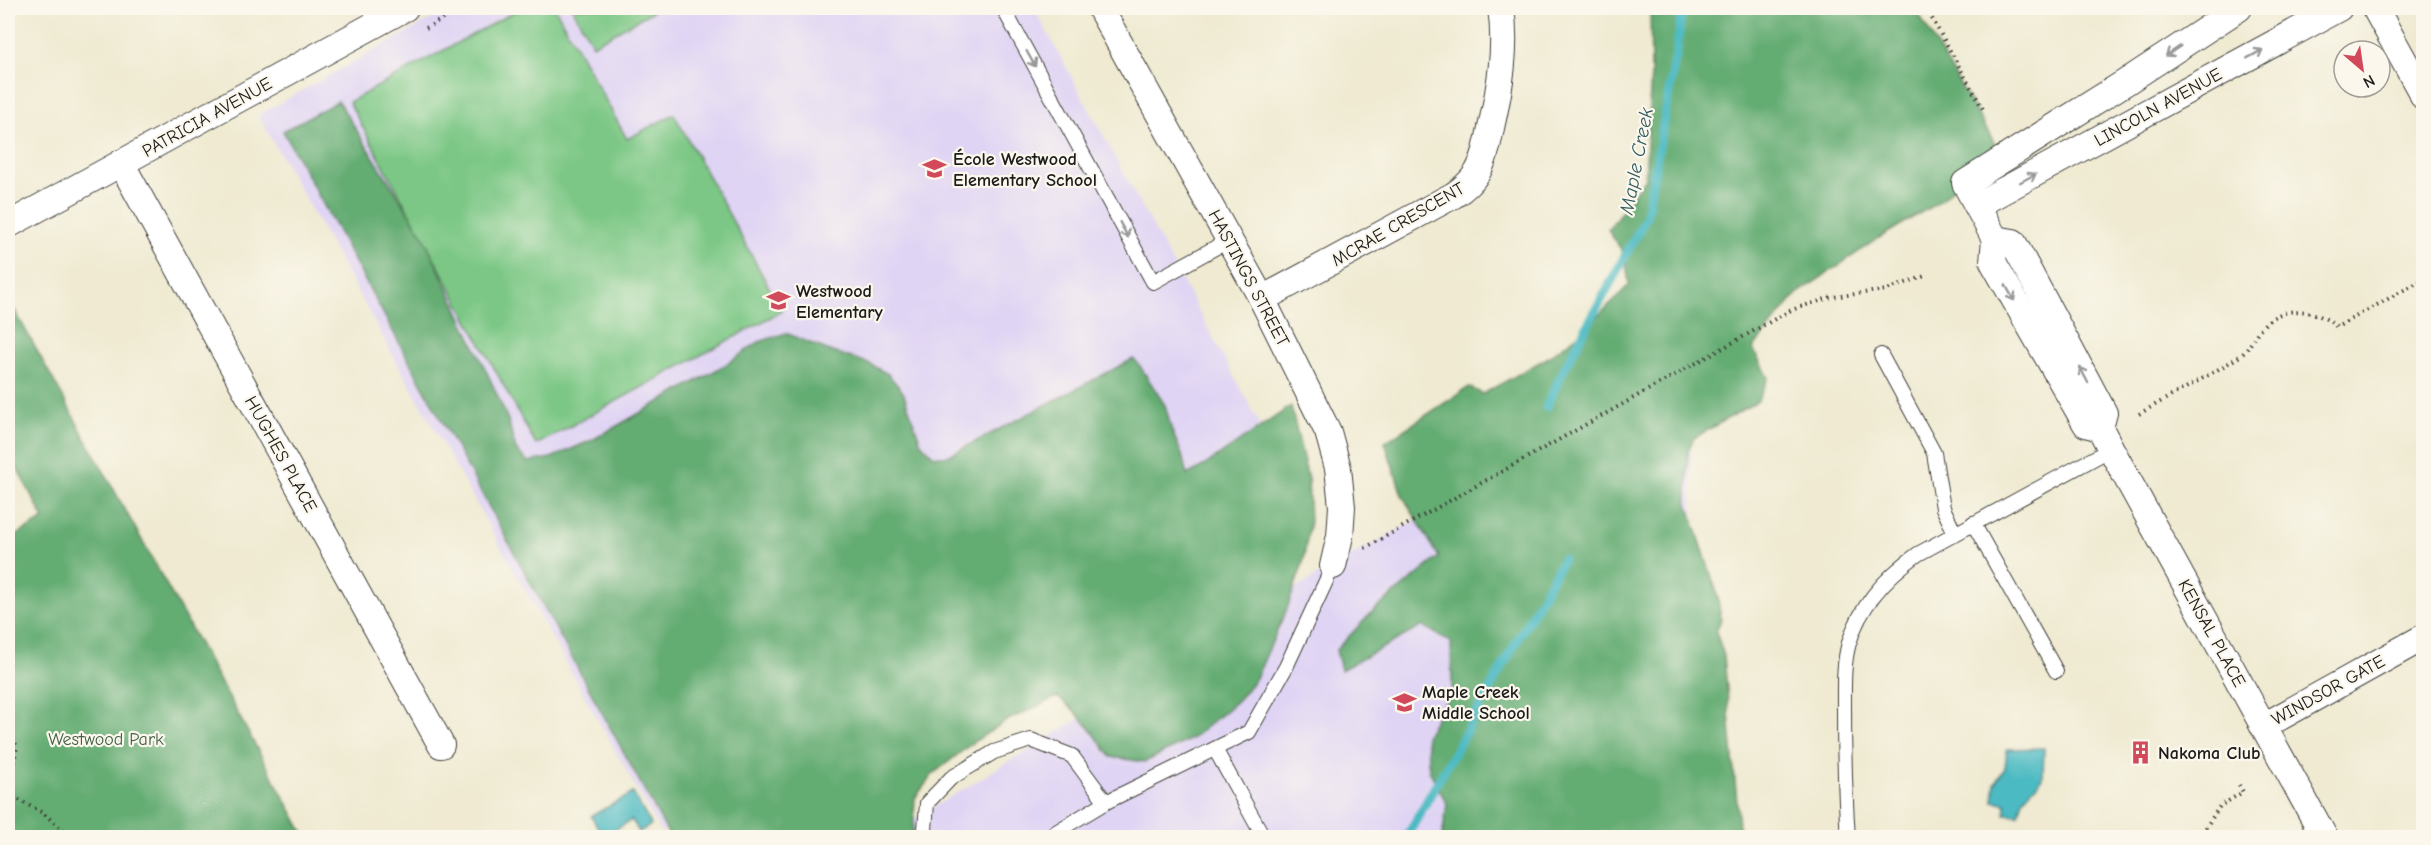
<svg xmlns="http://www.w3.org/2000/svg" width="2431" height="845" font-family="'Comic Neue',sans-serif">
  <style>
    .built { fill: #e0d4f4 }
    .green { fill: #7bc785; stroke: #4c7250; stroke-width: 1.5 }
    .forest { fill: #64ac72; stroke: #406447; stroke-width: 1.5 }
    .water { fill: #4cbac2; stroke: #346b6f; stroke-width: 1.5 }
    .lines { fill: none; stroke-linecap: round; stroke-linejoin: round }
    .stream { stroke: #4cbac2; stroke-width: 9 }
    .lane-casing { stroke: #3c3b37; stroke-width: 16 }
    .street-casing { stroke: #3c3b37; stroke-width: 28 }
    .path { stroke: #3c3b37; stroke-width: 4; stroke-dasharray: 1.5 4.5; stroke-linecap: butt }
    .lane { stroke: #fff; stroke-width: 14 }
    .street { stroke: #fff; stroke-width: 26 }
    .oneway { stroke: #999 }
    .labels { text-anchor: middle; stroke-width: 4.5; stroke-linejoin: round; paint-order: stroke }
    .street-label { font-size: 18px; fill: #1c1c1c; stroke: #fbf7ec }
    .poi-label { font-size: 18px; font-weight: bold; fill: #1c1c1c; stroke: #fbf7ec; text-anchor: start }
    .park-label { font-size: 18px; fill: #426046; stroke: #fbf7ec }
    .water-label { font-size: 20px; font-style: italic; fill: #2f5b5e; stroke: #fbf7ec }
  </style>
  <rect width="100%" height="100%" fill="#fbf7ec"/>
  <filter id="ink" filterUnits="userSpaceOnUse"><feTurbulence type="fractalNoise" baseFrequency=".0167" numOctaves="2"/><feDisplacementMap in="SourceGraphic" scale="12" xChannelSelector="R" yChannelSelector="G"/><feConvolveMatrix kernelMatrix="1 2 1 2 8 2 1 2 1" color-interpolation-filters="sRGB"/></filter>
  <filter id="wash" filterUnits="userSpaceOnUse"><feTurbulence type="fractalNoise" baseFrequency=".008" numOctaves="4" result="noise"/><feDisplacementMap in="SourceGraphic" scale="24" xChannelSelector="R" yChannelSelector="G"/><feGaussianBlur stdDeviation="1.35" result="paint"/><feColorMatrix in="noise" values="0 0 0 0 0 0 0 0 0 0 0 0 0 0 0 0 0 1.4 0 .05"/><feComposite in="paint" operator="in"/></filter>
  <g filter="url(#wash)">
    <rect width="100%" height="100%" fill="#efead1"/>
    <g class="built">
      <polygon points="451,8 1034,8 1294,487 661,832 258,115"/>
      <polygon points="1688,368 1704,837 882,838 1333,566"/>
    </g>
    <g class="green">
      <polygon points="521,8 555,8 627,139 674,114 782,311 536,445 349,102"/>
      <polygon points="572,8 651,8 653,11 593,45"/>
    </g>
    <g class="forest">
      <polygon points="1650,8 1915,8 1995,144 1971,172 1937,203 1876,240 1797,294 1753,348 1768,378 1758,401 1694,438 1688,451 1687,501 1717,593 1721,619 1716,632 1724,656 1740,837 1442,837 1447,804 1429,770 1426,735 1452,691 1451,642 1423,626 1341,670 1336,650 1371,613 1439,557 1402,495 1385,442 1469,387 1483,394 1547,358 1583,331 1629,285 1625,255 1608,230 1645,178 1651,73"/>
      <path d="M338,101l85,134 68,146 17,39 8,30 12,12 23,-4 41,-18 133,-75 34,-23 27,-9 46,19 36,11 20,11 15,18 18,51 13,13h14l185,-97 5,4 27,42 7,26 10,24 5,20 18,-10 86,-59 17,73 2,42 -7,42 -16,46 -31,69 -18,22 -45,38 -48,24 -34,-5c-16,-22 -31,-45 -54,-60l-51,24 -31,20 -42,33 -18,24 -2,39h-243l-387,-706z"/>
      <polygon points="8,298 306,837 8,837 8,540 44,519 8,451"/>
    </g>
    <g class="water">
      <polygon points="2044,748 2043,778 2023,799 2019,815 2005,814 2006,803 1993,801 1995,783 2005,768 2007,749"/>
      <polygon points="633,793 651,825 639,832 632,820 603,836 591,816"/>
    </g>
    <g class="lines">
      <g class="stream">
        <polyline points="1546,407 1566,365 1646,217 1677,49 1682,8"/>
        <polyline points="1406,838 1563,559"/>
      </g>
    </g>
  </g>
  <g filter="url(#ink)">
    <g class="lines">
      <defs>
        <g id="lane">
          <polyline points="1003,8 1153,282 1229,240"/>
          <polyline points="1881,355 1934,453 1943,508 1955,533"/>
          <polyline points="1973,523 2056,671"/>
          <polyline points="1215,749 1264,838"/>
          <polyline points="929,838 925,830 927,803 951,778 994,752 1031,740 1072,756 1106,802"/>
          <polyline points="1046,838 1106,802 1249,732 1286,667 1333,566"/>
          <path d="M1848,838c-3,-44 -4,-87 -4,-130 0,-21 -1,-44 5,-65 11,-38 38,-67 69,-89l193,-105"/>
        </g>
        <g id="street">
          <polyline points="1100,8 1262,299 1328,432 1338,468 1342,507 1340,536 1333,566"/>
          <polyline points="2375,8 2424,97"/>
          <polyline points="121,163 441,745"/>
          <polyline points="1977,205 2339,8"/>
          <polyline points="8,225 405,8"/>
          <polyline points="1995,239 2013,242 2019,253 2104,413 2100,428 2111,449 2325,838"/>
          <path d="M1262,299l192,-104c9,-6 17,-13 23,-22 8,-14 11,-30 14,-45 9,-40 16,-80 10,-120"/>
          <polyline points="2100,428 2086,424 1993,262 1995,239 1965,183 2126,82 2239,8"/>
          <polyline points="2264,726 2424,637"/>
        </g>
      </defs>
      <use href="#lane" class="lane-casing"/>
      <use href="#street" class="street-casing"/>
      <g class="path">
        <polyline points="1926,8 1983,109"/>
        <polyline points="426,28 463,8"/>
        <path d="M2139,414c33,-19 68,-37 101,-58 11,-8 13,-20 22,-29 20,-23 54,-19 75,0l87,-48"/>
        <polyline points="1365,548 1791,310 1832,297 1887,290 1925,276"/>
        <polyline points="8,727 17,747 8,790"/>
        <polyline points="8,794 43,813 72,838"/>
        <polyline points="2199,838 2220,806 2243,792 2239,785"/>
      </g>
      <use href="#lane" class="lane"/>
      <use href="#street" class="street"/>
    </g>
    <defs><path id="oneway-shaft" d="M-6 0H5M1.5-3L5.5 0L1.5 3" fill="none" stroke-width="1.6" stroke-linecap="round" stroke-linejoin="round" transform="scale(1.5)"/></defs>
    <g class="oneway">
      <use href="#oneway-shaft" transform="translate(2173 51) rotate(146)"/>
      <use href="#oneway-shaft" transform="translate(2255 54) rotate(-29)"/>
      <use href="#oneway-shaft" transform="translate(1031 59) rotate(61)"/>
      <use href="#oneway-shaft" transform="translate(2028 178) rotate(-28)"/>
      <use href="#oneway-shaft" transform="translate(1124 230) rotate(61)"/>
      <use href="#oneway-shaft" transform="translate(2010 293) rotate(61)"/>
      <use href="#oneway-shaft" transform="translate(2084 375) rotate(-118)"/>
    </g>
  </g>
  <defs>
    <symbol id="school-bare" viewBox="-9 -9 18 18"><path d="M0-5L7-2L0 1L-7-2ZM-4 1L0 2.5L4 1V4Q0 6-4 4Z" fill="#d1495b" stroke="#fbf7ec" stroke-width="2.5" paint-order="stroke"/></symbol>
    <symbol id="building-bare" viewBox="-9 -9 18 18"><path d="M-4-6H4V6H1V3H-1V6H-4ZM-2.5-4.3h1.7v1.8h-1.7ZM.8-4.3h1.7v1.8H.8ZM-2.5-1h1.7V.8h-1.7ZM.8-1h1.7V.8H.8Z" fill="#d1495b" stroke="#fbf7ec" stroke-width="2.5" paint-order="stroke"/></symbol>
  </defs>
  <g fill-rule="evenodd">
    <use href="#school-bare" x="918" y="152" width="33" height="33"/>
    <use href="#school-bare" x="762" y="284" width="33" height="33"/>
    <use href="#school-bare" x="1388" y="686" width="33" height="33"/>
    <use href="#building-bare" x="2124" y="736" width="33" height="33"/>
  </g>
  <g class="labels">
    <g class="street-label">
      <text transform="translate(2158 107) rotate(-29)" y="6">LINCOLN AVENUE</text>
      <text transform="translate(207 117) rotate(-29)" y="6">PATRICIA AVENUE</text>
      <text transform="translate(1398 224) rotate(-30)" y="6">MCRAE CRESCENT</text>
      <text transform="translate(1249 278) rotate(62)" y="6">HASTINGS STREET</text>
      <text transform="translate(281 454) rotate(61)" y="6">HUGHES PLACE</text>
      <text transform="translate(2212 633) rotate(61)" y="6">KENSAL PLACE</text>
      <text transform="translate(2328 690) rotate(-29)" y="6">WINDSOR GATE</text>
    </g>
    <g class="poi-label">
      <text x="953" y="165">École Westwood<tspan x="953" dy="21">Elementary School</tspan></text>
      <text x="796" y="297">Westwood<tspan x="796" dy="21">Elementary</tspan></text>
      <text x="1422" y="698">Maple Creek<tspan x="1422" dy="21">Middle School</tspan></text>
      <text x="2158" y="759">Nakoma Club</text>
    </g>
    <g class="park-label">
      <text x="106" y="745">Westwood Park</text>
    </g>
    <g class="water-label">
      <text transform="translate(1636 161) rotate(-79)" y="7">Maple Creek</text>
    </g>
  </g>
  <rect width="2431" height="845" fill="none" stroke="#fbf7ec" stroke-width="30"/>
  <g transform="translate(2362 69) rotate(151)"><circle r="28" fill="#fbf7ec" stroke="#a29f99" stroke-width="1.5"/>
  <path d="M0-4.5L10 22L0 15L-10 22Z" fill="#d1495b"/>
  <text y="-9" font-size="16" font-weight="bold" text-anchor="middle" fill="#1c1c1c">N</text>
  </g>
</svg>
